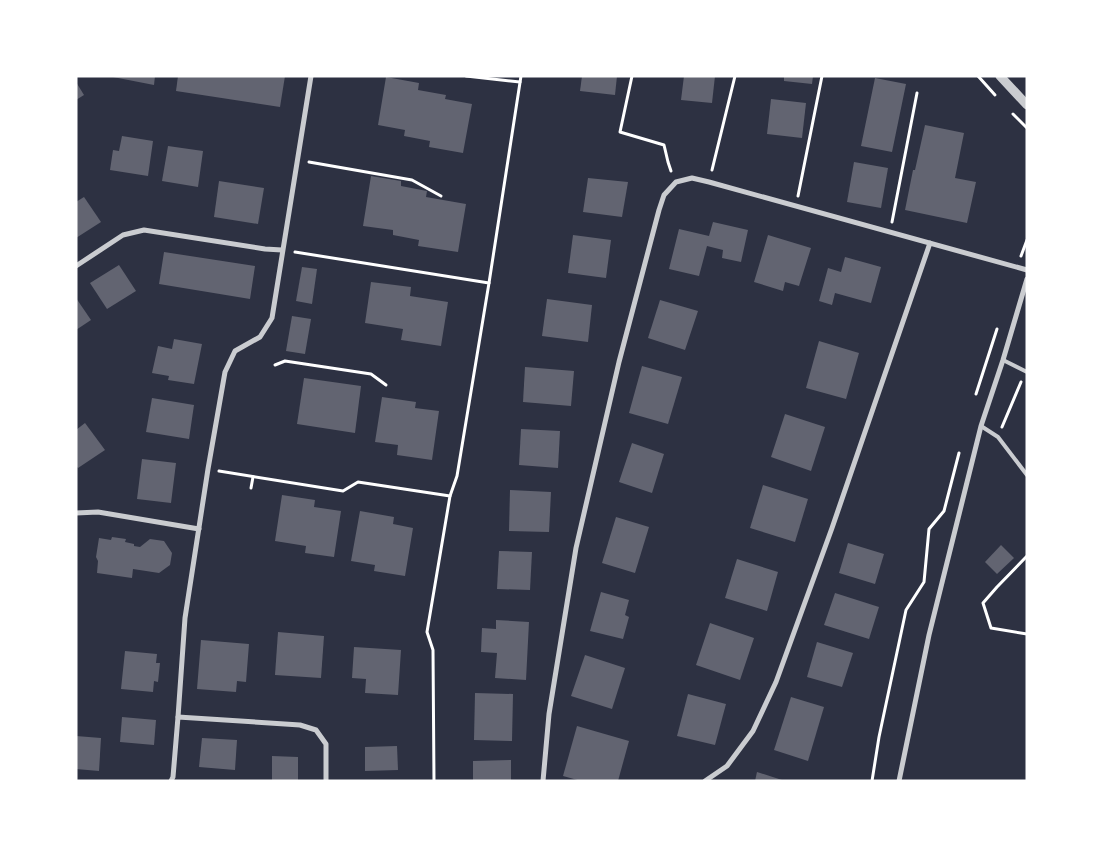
<svg xmlns="http://www.w3.org/2000/svg" width="1103" height="857" font-family="Figtree,sans-serif">
  <style>
    .building { fill: #626471 }
    .lines { fill: none; stroke-linecap: round; stroke-linejoin: round }
    .path { stroke: #fff; stroke-width: 3 }
    .service { stroke: #caccd0; stroke-width: 4 }
    .minor { stroke: #caccd0; stroke-width: 5 }
    .tertiary { stroke: #caccd0; stroke-width: 9 }
  </style>
  <rect width="100%" height="100%" fill="#2d3142"/>
  <g class="building">
    <polygon points="113,76 155,76 154,85 113,77"/>
    <polygon points="178,76 285,76 280,107 176,91"/>
    <polygon points="582,76 617,76 615,95 580,91"/>
    <polygon points="684,76 715,76 712,103 681,100"/>
    <polygon points="784,76 813,76 812,84 784,81"/>
    <polygon points="386,77 419,83 418,90 446,95 445,99 472,104 463,153 429,147 430,141 404,136 405,130 378,125"/>
    <polygon points="875,78 906,84 892,152 861,146"/>
    <polygon points="76,82 84,95 76,100"/>
    <polygon points="771,99 806,103 802,138 767,134"/>
    <polygon points="925,125 964,133 955,178 976,182 967,223 905,210 913,170 915,170"/>
    <polygon points="122,136 153,141 148,176 110,170 113,150 119,151"/>
    <polygon points="168,146 203,151 198,187 162,181"/>
    <polygon points="854,162 888,168 881,208 847,202"/>
    <polygon points="371,176 401,181 401,186 427,191 426,197 466,204 458,252 418,246 419,240 393,235 393,230 363,226"/>
    <polygon points="588,178 628,182 622,217 583,212"/>
    <polygon points="219,181 264,188 258,224 214,217"/>
    <polygon points="84,197 101,222 76,238 76,202"/>
    <polygon points="713,222 748,230 741,262 722,258 723,250 707,246 699,276 669,269 679,229 709,236"/>
    <polygon points="573,235 611,240 606,278 568,273"/>
    <polygon points="768,235 811,248 799,286 785,282 783,291 754,282"/>
    <polygon points="164,252 255,266 250,299 159,284"/>
    <polygon points="845,257 881,267 871,303 835,293 832,305 819,301 828,268 841,272"/>
    <polygon points="119,265 136,291 107,309 90,283"/>
    <polygon points="302,267 317,269 312,304 296,301"/>
    <polygon points="371,282 411,287 410,296 448,302 441,346 401,340 403,329 365,323"/>
    <polygon points="76,298 91,320 76,330"/>
    <polygon points="547,299 592,305 588,342 542,336"/>
    <polygon points="660,300 698,311 685,350 648,338"/>
    <polygon points="292,316 311,319 305,354 286,351"/>
    <polygon points="174,339 202,344 194,384 168,380 169,376 152,373 158,346 172,349"/>
    <polygon points="819,341 859,353 846,399 806,388"/>
    <polygon points="642,366 682,377 668,424 629,413"/>
    <polygon points="525,367 574,371 571,406 523,402"/>
    <polygon points="304,378 361,386 355,433 297,424"/>
    <polygon points="382,397 416,402 415,408 439,411 432,460 397,455 398,445 375,442"/>
    <polygon points="152,398 194,405 189,439 146,432"/>
    <polygon points="785,414 825,427 811,471 771,457"/>
    <polygon points="85,423 105,450 78,468 76,466 76,430"/>
    <polygon points="521,429 560,431 558,468 519,465"/>
    <polygon points="632,443 664,454 652,493 619,482"/>
    <polygon points="142,459 176,463 171,503 137,499"/>
    <polygon points="763,485 808,499 795,542 750,528"/>
    <polygon points="510,490 551,492 549,532 509,531"/>
    <polygon points="282,495 315,500 314,507 341,511 334,557 305,553 306,546 275,541"/>
    <polygon points="360,511 394,517 393,524 413,528 405,576 374,571 375,565 351,561"/>
    <polygon points="616,517 649,527 635,573 602,563"/>
    <polygon points="112,537 126,539 125,542 134,544 134,546 140,547 150,539 164,541 172,553 170,565 159,573 133,569 132,578 97,573 98,561 96,557 99,538 111,540"/>
    <polygon points="848,543 884,554 875,584 839,573"/>
    <polygon points="1001,545 1014,558 997,574 985,562"/>
    <polygon points="499,551 532,552 530,590 497,589"/>
    <polygon points="737,559 778,572 767,611 725,598"/>
    <polygon points="601,592 629,600 625,615 629,617 623,639 590,631"/>
    <polygon points="835,593 879,607 869,639 824,625"/>
    <polygon points="496,620 529,622 526,680 495,678 497,653 481,652 482,628 496,629"/>
    <polygon points="710,623 754,638 740,680 696,665"/>
    <polygon points="278,632 324,636 321,678 275,675"/>
    <polygon points="201,640 249,644 246,682 237,681 236,692 197,689"/>
    <polygon points="817,642 853,653 842,687 807,677"/>
    <polygon points="354,647 401,650 398,695 365,693 366,679 352,678"/>
    <polygon points="125,651 157,654 156,663 160,663 158,682 154,681 153,692 121,689"/>
    <polygon points="585,655 625,668 612,709 571,696"/>
    <polygon points="475,693 513,694 512,741 474,740"/>
    <polygon points="688,694 726,704 715,745 677,736"/>
    <polygon points="791,697 824,707 808,761 774,750"/>
    <polygon points="122,717 156,720 154,745 120,742"/>
    <polygon points="577,726 629,741 618,781 581,781 563,776"/>
    <polygon points="76,736 101,738 99,771 76,769"/>
    <polygon points="202,738 237,740 235,770 199,767"/>
    <polygon points="397,746 398,770 365,771 365,747"/>
    <polygon points="272,756 298,757 298,781 272,781"/>
    <polygon points="511,760 511,781 473,781 473,761"/>
    <polygon points="757,772 782,780 782,781 755,781"/>
  </g>
  <g class="lines">
    <g class="path">
      <polyline points="466,76 520,82"/>
      <polyline points="632,76 620,132 664,145 668,162 671,171"/>
      <polyline points="978,76 995,95"/>
      <polyline points="1013,114 1027,128"/>
      <polyline points="309,162 412,180 441,196"/>
      <polyline points="712,170 735,76"/>
      <polyline points="798,196 822,76"/>
      <polyline points="892,222 917,93"/>
      <polyline points="295,252 489,283"/>
      <polyline points="1021,256 1027,240"/>
      <polyline points="275,365 285,361 371,374 386,385"/>
      <polyline points="976,394 997,329"/>
      <polyline points="1002,427 1021,382"/>
      <polyline points="219,471 343,491 358,482 450,496"/>
      <polyline points="251,488 253,477"/>
      <polyline points="1027,556 997,587 983,603 991,628 1027,634"/>
      <polyline points="434,781 433,650 427,632 450,496 457,476 489,283 521,76"/>
      <polyline points="872,781 879,737 906,610 924,582 929,529 944,511 959,453"/>
    </g>
    <g class="service">
      <polyline points="1003,360 1027,372"/>
      <polyline points="981,426 998,437 1027,475"/>
    </g>
    <g class="minor">
      <polyline points="76,266 123,235 144,230 265,249 282,250"/>
      <polyline points="76,513 98,512 199,529"/>
      <polyline points="178,717 185,618 208,469 225,372 235,351 260,337 272,318 311,76"/>
      <polyline points="171,781 173,777 178,717 300,725 316,730 326,744 326,781"/>
      <polyline points="543,781 549,714 576,548 619,362 659,210 664,195 676,182 692,178 709,182 1027,270"/>
      <polyline points="705,781 727,766 753,731 776,682 832,528 930,243"/>
      <polyline points="899,781 929,635 981,426 1003,360 1027,279"/>
    </g>
    <polyline class="tertiary" points="1000,76 1027,105"/>
  </g>
  <rect width="1103" height="857" fill="none" stroke="#ffffff" stroke-width="155"/>
</svg>
